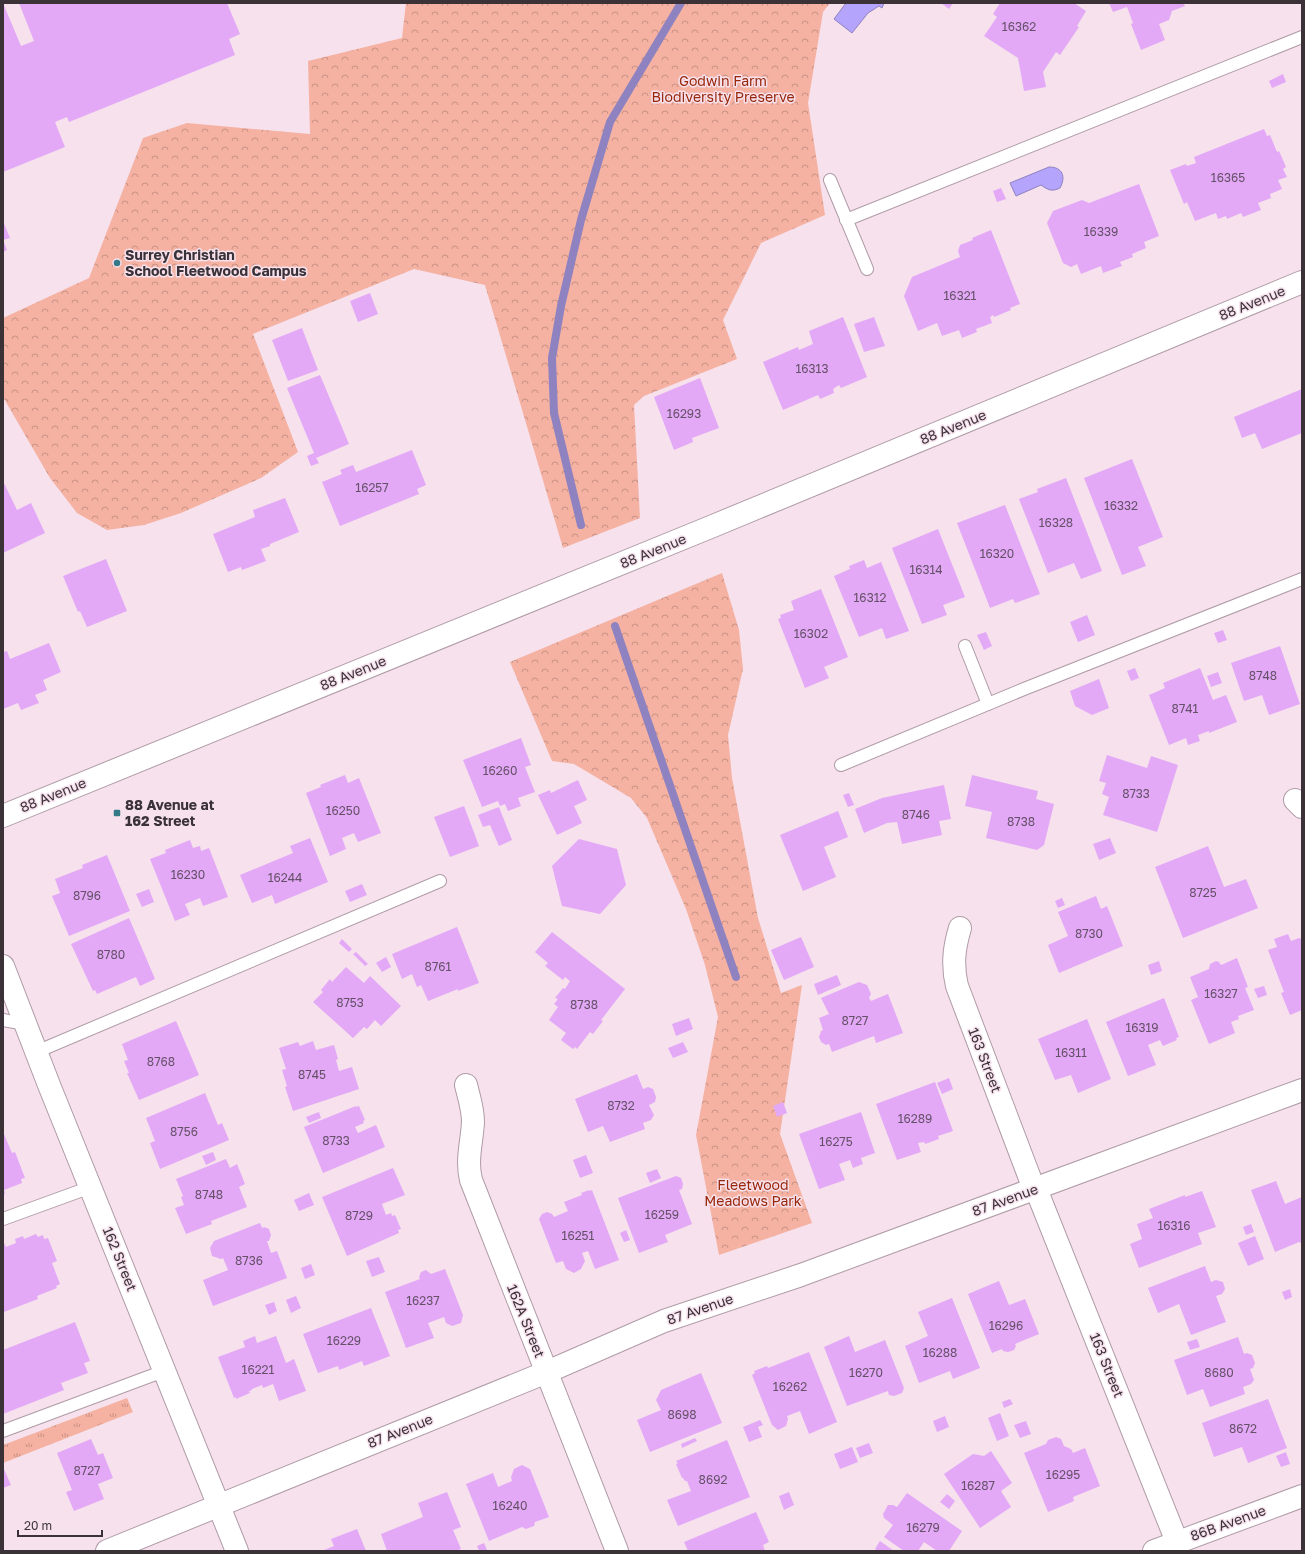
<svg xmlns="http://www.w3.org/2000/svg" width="1305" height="1554" font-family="'Golos Text',sans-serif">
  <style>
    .grass { fill: url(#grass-tufts) }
    .forest { fill: url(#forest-crowns) }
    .water { fill: #b4a4fb; stroke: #8f82c0 }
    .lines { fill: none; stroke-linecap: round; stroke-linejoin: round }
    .stream { stroke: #8f82c0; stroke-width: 8 }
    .building { fill: #e3a9f7 }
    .service-casing { stroke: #af9ba6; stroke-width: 14 }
    .minor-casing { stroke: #af9ba6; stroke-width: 24 }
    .secondary-casing { stroke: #af9ba6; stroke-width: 24 }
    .service { stroke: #fff; stroke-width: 12 }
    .minor { stroke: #fff; stroke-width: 22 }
    .secondary { stroke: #fff; stroke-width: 22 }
    .poi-dot { fill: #347988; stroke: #f6e1ed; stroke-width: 1.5 }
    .labels { text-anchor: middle; stroke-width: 3; stroke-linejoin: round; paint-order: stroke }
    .number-label { font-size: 12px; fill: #645067 }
    .park-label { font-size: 14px; fill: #982709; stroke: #f6e1ed }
    .poi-label { font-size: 14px; font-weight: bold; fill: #3a3237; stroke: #f6e1ed; text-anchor: start }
    .street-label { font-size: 14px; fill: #3a3237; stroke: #f6e1ed }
  </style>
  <defs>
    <pattern id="grass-tufts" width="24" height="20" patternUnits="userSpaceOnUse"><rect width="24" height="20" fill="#f5b2a2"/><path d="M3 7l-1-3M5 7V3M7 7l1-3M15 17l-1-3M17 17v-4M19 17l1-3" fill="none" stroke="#c79185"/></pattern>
    <pattern id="forest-crowns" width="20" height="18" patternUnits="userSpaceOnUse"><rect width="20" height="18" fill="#f5b2a2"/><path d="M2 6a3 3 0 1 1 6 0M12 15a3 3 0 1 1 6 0" fill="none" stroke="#c79185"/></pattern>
  </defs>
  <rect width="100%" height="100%" fill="#f6e1ed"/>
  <polygon class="grass" points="127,1398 133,1412 3,1463 3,1445"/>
  <g class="forest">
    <polygon points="406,3 830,3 823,12 808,103 825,215 761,243 723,320 737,359 644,396 634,405 640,518 563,548 485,285 414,269 253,334 298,452 261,478 181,513 144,525 107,530 77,513 50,478 3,397 3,318 89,278 143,138 187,123 310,134 308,61 402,38"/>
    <polygon points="722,573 739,630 743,669 728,735 732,778 758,918 781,993 802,985 780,1134 812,1223 719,1255 696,1135 718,1017 705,965 686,909 647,818 631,798 574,764 552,761 510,662"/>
  </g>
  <g class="water">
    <polygon points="846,3 884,3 882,8 879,6 868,13 852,33 834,19"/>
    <path d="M1049,167c14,0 17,10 11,21 -8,4 -12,2 -19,-3l-25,11 -6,-13z"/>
  </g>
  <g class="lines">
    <g class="stream">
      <polyline points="581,525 554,413 552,358 561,306 581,220 610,122 681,3"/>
      <polyline points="615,626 736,977"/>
    </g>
  </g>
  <g class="building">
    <polygon points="3,3 21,46 34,41 19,3 227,3 240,34 229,39 235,55 69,122 67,117 55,122 65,147 3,172"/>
    <polygon points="941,3 953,3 949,9"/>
    <polygon points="1000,3 1074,3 1086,11 1077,26 1079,27 1060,55 1056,52 1043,72 1046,87 1024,91 1018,58 984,36 997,17 993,14"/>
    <polygon points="1109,3 1183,3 1185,6 1172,11 1169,20 1159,24 1165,40 1141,50 1131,24 1133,23 1127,7 1113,12"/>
    <polygon points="1283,74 1286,82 1272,88 1269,81"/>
    <polygon points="1264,129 1267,136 1270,135 1277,152 1279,151 1286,167 1283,169 1287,177 1278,180 1282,189 1270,194 1271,198 1258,203 1261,210 1243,217 1241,213 1227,219 1226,216 1218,219 1216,213 1195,221 1187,202 1184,204 1170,170 1186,164 1187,166 1196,163 1194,157"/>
    <polygon points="1139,184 1159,236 1144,242 1146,248 1132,254 1133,257 1120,262 1122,266 1103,273 1101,266 1081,274 1077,264 1071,267 1063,263 1047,223 1053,211 1082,200 1089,203"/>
    <polygon points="1001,188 1006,199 997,202 993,191"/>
    <polygon points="3,221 10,238 3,240 7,250 3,252"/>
    <polygon points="991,230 1020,304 1010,308 1011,310 994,317 993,315 990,317 992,323 976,329 977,332 962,338 959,330 942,336 937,323 918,331 904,296 912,277 960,257 958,251 960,245 973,240 972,238"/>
    <polygon points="370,293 378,314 358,322 350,301"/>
    <polygon points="843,317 867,377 841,388 839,385 833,389 834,393 820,399 818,395 783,410 763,362 798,347 799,350 813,344 809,331"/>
    <polygon points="874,317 885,346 864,352 854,324"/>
    <polygon points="302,328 318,370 288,381 272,340"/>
    <polygon points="320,375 349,444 316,458 319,463 311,466 307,456 314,453 287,388"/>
    <polygon points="700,378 719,428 692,438 693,442 674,450 654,397"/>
    <polygon points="1302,389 1302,433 1262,449 1255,433 1242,438 1234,417"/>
    <polygon points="412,450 426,485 417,489 419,494 340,526 322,482 342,474 340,470 353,465 356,472"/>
    <polygon points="1132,459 1163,537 1138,547 1146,566 1122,575 1084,478"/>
    <polygon points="1066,478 1102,571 1081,579 1074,563 1048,573 1019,499 1038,492 1037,489"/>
    <polygon points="3,481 17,510 31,503 45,533 3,553"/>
    <polygon points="285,498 299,532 270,544 270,546 261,549 266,561 242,570 241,567 228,572 213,534 255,517 253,510"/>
    <polygon points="1005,505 1040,594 1015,603 1013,599 990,608 957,523"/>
    <polygon points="938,529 965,597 943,605 947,615 922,624 892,548"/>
    <polygon points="106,559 127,611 87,627 80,611 78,612 63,576"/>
    <polygon points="864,560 867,568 881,562 909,631 886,639 882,628 859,637 834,576 850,569 849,566"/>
    <polygon points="821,589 848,657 824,667 829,678 805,688 778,619 781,618 780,615 794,610 791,601"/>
    <polygon points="1087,615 1095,635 1078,642 1070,622"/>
    <polygon points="1223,630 1227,640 1218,643 1214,633"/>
    <polygon points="986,632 992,646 984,650 977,635"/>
    <polygon points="49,643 61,672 43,680 47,690 35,695 39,703 21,710 18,703 3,709 3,652 7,651 10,659"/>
    <polygon points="1280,646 1300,704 1269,715 1262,695 1244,701 1231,663"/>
    <polygon points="1135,668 1139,678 1131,681 1127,671"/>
    <polygon points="1200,668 1213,700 1226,695 1237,722 1209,733 1209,731 1198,735 1200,741 1188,745 1186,738 1169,745 1149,695 1165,688 1163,683"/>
    <polygon points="1218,672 1222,683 1211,687 1207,676"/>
    <polygon points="1099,679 1109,708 1092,715 1075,706 1070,691"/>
    <polygon points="521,738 531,765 525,767 535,792 518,798 521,806 508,811 505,804 500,806 498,801 482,807 463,760"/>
    <polygon points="1107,755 1147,768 1151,756 1178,765 1157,832 1103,815 1109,797 1102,794 1106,783 1099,781"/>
    <polygon points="345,775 348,783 359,778 381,833 358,842 354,833 342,838 346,849 330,856 306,793 321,787 320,785"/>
    <polygon points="972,775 1038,791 1036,799 1054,804 1044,845 1037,850 986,838 992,812 965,806"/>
    <polygon points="578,780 587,800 574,806 582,823 557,835 538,795 550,790 551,793"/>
    <polygon points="944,785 951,819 939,821 942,835 902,844 897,822 887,823 864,833 855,809 882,798"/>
    <polygon points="849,793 854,805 848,807 843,795"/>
    <polygon points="464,806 479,846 450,857 434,817"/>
    <polygon points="499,807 512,840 499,846 490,825 483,827 478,815"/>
    <polygon points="838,811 848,837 824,847 836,877 803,891 780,835"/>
    <polygon points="310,838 328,882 275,904 272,895 252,903 240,875 293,853 290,846"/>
    <polygon points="1110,838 1116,853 1099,860 1093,844"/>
    <polygon points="579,839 617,849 626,885 600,914 562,906 552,866"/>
    <polygon points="190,840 193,848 200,846 201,851 209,848 228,897 203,906 200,898 185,904 190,915 175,921 150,859 166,853 165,850"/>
    <polygon points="1208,846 1224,887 1246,879 1258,908 1183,938 1155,867"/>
    <polygon points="107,855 130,911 69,936 52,896 60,893 55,879 83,868 82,865"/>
    <polygon points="362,884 367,895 350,902 345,891"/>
    <polygon points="149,889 154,902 142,907 136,894"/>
    <polygon points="1096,896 1101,909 1107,906 1123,946 1059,973 1048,945 1068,936 1058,912"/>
    <polygon points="1062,898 1065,905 1058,908 1055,901"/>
    <polygon points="129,918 155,979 140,986 136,977 97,994 95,990 93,991 71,944"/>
    <polygon points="457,927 479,983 458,991 458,989 428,1001 421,985 417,987 412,974 402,979 392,954"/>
    <polygon points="552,932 625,989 601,1020 603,1021 593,1034 590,1032 577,1049 575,1047 573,1049 561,1040 566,1033 549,1020 558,1007 554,1004 558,999 555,998 563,988 565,989 570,981 565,977 563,980 545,966 548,963 535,952"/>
    <polygon points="1288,934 1291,941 1299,938 1302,939 1302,1010 1290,1015 1281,993 1284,992 1268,950 1277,947 1274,939"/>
    <polygon points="801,937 814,967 784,980 771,950"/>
    <polygon points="342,939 352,949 349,952 339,943"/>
    <polygon points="356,952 368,964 365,966 353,954"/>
    <polygon points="386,957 391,967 382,972 376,963"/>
    <polygon points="1237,958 1248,987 1245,988 1254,1010 1238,1016 1239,1019 1231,1022 1235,1033 1209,1044 1191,1000 1198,997 1190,977 1209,969 1210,964 1216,961 1219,962 1221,965"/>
    <polygon points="1159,961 1162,971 1151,975 1148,965"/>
    <polygon points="346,967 364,983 370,976 401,1006 381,1026 375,1020 367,1029 364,1027 353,1038 313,1002 323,992 321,990 330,979 332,982"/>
    <polygon points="837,975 841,985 818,995 814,984"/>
    <polygon points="859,982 867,985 871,994 869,998 871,1001 888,994 903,1033 876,1043 874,1036 832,1052 829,1044 826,1045 821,1042 819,1037 821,1031 823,1030 819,1018 829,1014 821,998"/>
    <polygon points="1264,986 1267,995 1258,998 1254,989"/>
    <polygon points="1164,998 1179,1037 1176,1038 1177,1040 1163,1046 1160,1040 1148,1045 1156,1065 1128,1076 1106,1022"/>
    <polygon points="689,1018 693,1029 676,1036 672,1024"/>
    <polygon points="1087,1019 1111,1079 1078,1093 1071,1075 1055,1080 1038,1039"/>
    <polygon points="176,1021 199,1075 139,1100 127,1073 129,1073 124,1061 128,1060 122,1044"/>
    <polygon points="313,1041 316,1050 334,1045 338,1059 336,1060 339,1071 352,1067 359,1089 293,1111 285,1087 287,1086 282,1070 286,1069 279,1048 298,1042 300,1046"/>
    <polygon points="683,1042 688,1052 673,1058 668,1048"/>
    <polygon points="637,1074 643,1089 648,1087 653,1089 656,1097 655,1102 649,1105 654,1115 651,1120 643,1123 645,1129 610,1142 603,1126 588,1132 575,1099"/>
    <polygon points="949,1078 953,1089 942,1094 937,1083"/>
    <polygon points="935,1082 953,1131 938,1136 939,1139 925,1144 924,1142 918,1143 921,1152 897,1160 876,1104"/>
    <polygon points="205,1093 218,1125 222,1123 229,1140 160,1169 150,1143 155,1141 146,1118"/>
    <polygon points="783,1102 787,1113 777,1117 773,1106"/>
    <polygon points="356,1106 356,1107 359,1106 365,1120 363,1121 364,1123 355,1127 358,1133 376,1125 385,1147 323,1173 304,1127"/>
    <polygon points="319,1112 321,1118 309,1123 306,1117"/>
    <polygon points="861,1112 875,1153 861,1158 863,1164 853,1168 850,1160 839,1164 845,1180 819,1189 799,1134"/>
    <polygon points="4,1134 12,1153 15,1152 25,1178 21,1179 22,1183 4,1190 5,1194 3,1194 3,1135"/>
    <polygon points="213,1152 216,1160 206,1165 202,1156"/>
    <polygon points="586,1155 593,1173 580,1178 573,1160"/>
    <polygon points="226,1159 230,1168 237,1164 245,1184 239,1187 247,1207 211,1221 212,1224 186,1234 175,1208 184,1205 181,1197 183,1196 176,1179"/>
    <polygon points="393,1168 405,1195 382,1204 386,1215 391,1213 392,1216 395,1215 401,1229 398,1230 399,1233 347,1256 322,1197"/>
    <polygon points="657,1169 661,1178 650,1183 646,1173"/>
    <polygon points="676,1176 681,1178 683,1184 682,1189 679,1190 692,1224 665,1235 668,1242 639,1253 618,1198"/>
    <polygon points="1276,1181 1285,1204 1302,1197 1302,1243 1299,1242 1275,1252 1251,1190"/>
    <polygon points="589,1190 590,1191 592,1190 619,1260 595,1269 588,1251 582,1253 585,1261 581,1269 574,1273 566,1269 563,1261 556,1263 539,1219 542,1214 547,1212 552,1214 554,1217 568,1211 564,1202 582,1195 581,1193"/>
    <polygon points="1202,1191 1216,1227 1198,1233 1202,1244 1139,1268 1130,1244 1142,1239 1137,1224 1153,1218 1149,1209 1185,1195 1185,1197"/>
    <polygon points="309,1193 314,1205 299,1211 294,1200"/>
    <polygon points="260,1223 262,1228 264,1227 269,1229 271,1235 269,1241 267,1241 271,1253 277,1251 287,1278 213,1306 203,1280 228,1270 223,1258 221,1259 212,1256 210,1248 214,1241"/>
    <polygon points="1251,1224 1254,1232 1246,1235 1243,1227"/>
    <polygon points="626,1230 630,1240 624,1242 620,1233"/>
    <polygon points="36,1234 38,1237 43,1235 44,1239 48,1238 57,1261 52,1263 60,1284 56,1286 57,1288 37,1296 38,1299 4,1312 3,1241 6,1247 16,1243 15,1239 23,1236 24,1239"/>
    <polygon points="1255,1236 1264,1259 1248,1266 1238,1243"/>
    <polygon points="379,1257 385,1272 372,1277 366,1261"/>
    <polygon points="311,1264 315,1275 305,1279 301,1268"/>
    <polygon points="1205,1266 1211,1282 1216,1280 1223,1282 1225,1289 1222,1294 1216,1296 1226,1322 1191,1335 1179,1304 1158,1313 1148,1288"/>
    <polygon points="445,1269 463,1315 461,1323 452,1326 446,1323 444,1317 428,1323 434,1338 406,1348 385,1292 420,1279 419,1277 421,1272 426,1270 431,1274"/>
    <polygon points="999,1281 1009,1305 1025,1299 1039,1334 1015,1344 1016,1346 1014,1350 1008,1352 1003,1351 1002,1349 992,1353 968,1294"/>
    <polygon points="1290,1289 1292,1297 1285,1300 1282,1292"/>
    <polygon points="296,1296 301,1308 291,1313 286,1300"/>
    <polygon points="952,1298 980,1368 953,1379 950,1371 919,1383 905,1346 928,1336 918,1312"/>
    <polygon points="274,1302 277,1311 269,1315 265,1305"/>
    <polygon points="371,1308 390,1356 364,1366 362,1361 339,1370 338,1366 318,1373 303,1334"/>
    <polygon points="75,1322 90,1361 84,1363 88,1373 61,1383 64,1390 3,1414 3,1350"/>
    <polygon points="255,1336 257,1343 276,1336 286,1363 294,1359 306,1391 279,1401 273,1384 263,1388 262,1385 252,1389 252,1390 249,1391 250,1393 236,1399 236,1397 234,1398 218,1357 245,1347 243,1341"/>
    <polygon points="849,1336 855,1352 885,1340 904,1388 902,1393 894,1396 889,1395 888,1391 847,1406 824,1347"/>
    <polygon points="1238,1337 1244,1354 1247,1353 1252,1355 1255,1363 1253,1368 1250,1369 1254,1380 1251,1384 1243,1387 1245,1394 1210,1407 1203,1389 1187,1395 1174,1360"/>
    <polygon points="1197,1339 1200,1347 1190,1350 1187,1342"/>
    <polygon points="809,1352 837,1422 809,1434 800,1411 787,1416 788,1419 786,1426 778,1430 772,1425 752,1375 755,1373 754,1371 767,1366 768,1368"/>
    <polygon points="701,1373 722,1423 650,1452 637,1420 661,1410 656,1400 661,1390"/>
    <polygon points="1010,1399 1013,1404 1004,1408 1002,1402"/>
    <polygon points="1268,1399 1287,1448 1248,1463 1242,1447 1214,1457 1202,1423"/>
    <polygon points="1000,1413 1009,1436 997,1441 988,1418"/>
    <polygon points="945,1416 949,1427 937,1432 933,1421"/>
    <polygon points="760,1420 763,1425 758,1427 762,1437 749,1442 743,1427"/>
    <polygon points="1026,1421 1031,1434 1020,1438 1014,1425"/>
    <polygon points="1056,1437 1061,1439 1064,1446 1071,1449 1073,1453 1085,1448 1100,1486 1073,1497 1074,1501 1048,1512 1024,1453 1046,1444 1048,1440"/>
    <polygon points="695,1438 697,1441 682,1448 681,1444"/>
    <polygon points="91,1439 98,1455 103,1453 113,1478 98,1484 104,1499 74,1511 66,1492 72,1490 57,1453"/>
    <polygon points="727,1440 750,1497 678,1526 667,1500 691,1491 687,1481 685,1481 683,1478 682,1478 676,1464 678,1463 676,1461"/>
    <polygon points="869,1443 873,1453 860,1458 856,1448"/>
    <polygon points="852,1447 858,1462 840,1469 834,1454"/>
    <polygon points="991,1451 1012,1483 1001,1491 1011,1507 980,1528 944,1474 973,1454 984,1456"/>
    <polygon points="1286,1452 1290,1464 1281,1467 1276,1456"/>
    <polygon points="522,1465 530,1469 549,1517 535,1522 534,1526 526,1529 522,1527 489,1541 466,1484 493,1473 498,1487 512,1481 511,1477 514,1469"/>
    <polygon points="3,1467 11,1485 3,1488"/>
    <polygon points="447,1492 461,1527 453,1530 461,1549 456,1551 387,1551 381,1534 423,1517 418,1503"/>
    <polygon points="789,1492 794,1505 784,1510 779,1496"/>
    <polygon points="907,1493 962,1531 949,1551 937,1551 924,1542 918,1551 904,1551 884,1537 893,1525 884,1518 883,1514 888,1505 893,1505 897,1507"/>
    <polygon points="947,1494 955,1501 949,1509 940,1502"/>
    <polygon points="756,1512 769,1542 763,1545 765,1551 688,1551 684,1542"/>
    <polygon points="357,1529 366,1551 322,1551 334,1546 331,1539"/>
    <polygon points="880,1541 894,1551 878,1551 875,1549"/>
    <polygon points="484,1543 487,1550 479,1551 477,1546"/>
  </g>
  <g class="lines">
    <defs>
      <g id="service">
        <polyline points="830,180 867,269"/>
        <polyline points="846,220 1302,37"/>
        <polyline points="965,646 988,704"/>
        <polyline points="841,765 1024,689 1302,579"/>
        <polyline points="3,1020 26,1024"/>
        <polyline points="36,1052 440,881"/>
        <polyline points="3,1219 91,1187"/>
        <polyline points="3,1431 164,1371"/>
      </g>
      <g id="minor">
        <polyline points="1295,800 1302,807"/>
        <path d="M960,928c-6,20 -8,37 -3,58l77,203"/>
        <polyline points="3,966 49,1085 237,1551"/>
        <path d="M466,1085c3,12 7,24 7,37 -1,20 -7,38 -2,58l146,371"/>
        <polyline points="1036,1189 1177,1542"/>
        <polyline points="107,1551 547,1372 664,1321 801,1275 1302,1090"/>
        <polyline points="1154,1551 1302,1496"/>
      </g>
      <polyline id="secondary" points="3,816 713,526 1302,282"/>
    </defs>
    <use href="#service" class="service-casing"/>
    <use href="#minor" class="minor-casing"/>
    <use href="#secondary" class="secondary-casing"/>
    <use href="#service" class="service"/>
    <use href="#minor" class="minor"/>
    <use href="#secondary" class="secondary"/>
  </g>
  <g class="poi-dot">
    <circle cx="117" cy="263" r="4"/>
    <rect x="113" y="809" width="8" height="8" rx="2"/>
  </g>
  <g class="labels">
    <g class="number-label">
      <text x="1019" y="31">16362</text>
      <text x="1228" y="182">16365</text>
      <text x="1101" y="236">16339</text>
      <text x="960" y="300">16321</text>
      <text x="812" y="373">16313</text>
      <text x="684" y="418">16293</text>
      <text x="372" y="492">16257</text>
      <text x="1121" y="510">16332</text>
      <text x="1056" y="527">16328</text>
      <text x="997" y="558">16320</text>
      <text x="926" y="574">16314</text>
      <text x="870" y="602">16312</text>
      <text x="811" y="638">16302</text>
      <text x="1263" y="680">8748</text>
      <text x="1185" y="713">8741</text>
      <text x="500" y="775">16260</text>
      <text x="1136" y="798">8733</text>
      <text x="343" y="815">16250</text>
      <text x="916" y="819">8746</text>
      <text x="1021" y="826">8738</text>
      <text x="188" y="879">16230</text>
      <text x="285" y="882">16244</text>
      <text x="1203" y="897">8725</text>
      <text x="87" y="900">8796</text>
      <text x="1089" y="938">8730</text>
      <text x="111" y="959">8780</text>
      <text x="438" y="971">8761</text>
      <text x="1221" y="998">16327</text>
      <text x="350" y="1007">8753</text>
      <text x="584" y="1009">8738</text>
      <text x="855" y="1025">8727</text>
      <text x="1142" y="1032">16319</text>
      <text x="1071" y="1057">16311</text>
      <text x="161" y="1066">8768</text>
      <text x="312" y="1079">8745</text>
      <text x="621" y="1110">8732</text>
      <text x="915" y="1123">16289</text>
      <text x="184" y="1136">8756</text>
      <text x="336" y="1145">8733</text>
      <text x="836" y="1146">16275</text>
      <text x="209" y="1199">8748</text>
      <text x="662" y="1219">16259</text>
      <text x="359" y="1220">8729</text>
      <text x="1174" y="1230">16316</text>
      <text x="578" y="1240">16251</text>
      <text x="249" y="1265">8736</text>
      <text x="423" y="1305">16237</text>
      <text x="1006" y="1330">16296</text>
      <text x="344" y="1345">16229</text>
      <text x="940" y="1357">16288</text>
      <text x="258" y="1374">16221</text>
      <text x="866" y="1377">16270</text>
      <text x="1219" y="1377">8680</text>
      <text x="790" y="1391">16262</text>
      <text x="682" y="1419">8698</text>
      <text x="1243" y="1433">8672</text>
      <text x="87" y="1475">8727</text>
      <text x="1063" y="1479">16295</text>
      <text x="713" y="1484">8692</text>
      <text x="978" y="1490">16287</text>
      <text x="510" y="1510">16240</text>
      <text x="923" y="1532">16279</text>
    </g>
    <g class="park-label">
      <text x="723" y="86">Godwin Farm<tspan x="723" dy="16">Biodiversity Preserve</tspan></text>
      <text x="753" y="1190">Fleetwood<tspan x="753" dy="16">Meadows Park</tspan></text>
    </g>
    <g class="poi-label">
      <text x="125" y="260">Surrey Christian<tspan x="125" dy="16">School Fleetwood Campus</tspan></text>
      <text x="125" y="810">88 Avenue at<tspan x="125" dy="16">162 Street</tspan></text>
    </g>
    <g class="street-label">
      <text transform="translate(1252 303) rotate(-22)" y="5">88 Avenue</text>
      <text transform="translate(953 427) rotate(-22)" y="5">88 Avenue</text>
      <text transform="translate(653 551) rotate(-22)" y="5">88 Avenue</text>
      <text transform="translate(353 673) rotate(-22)" y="5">88 Avenue</text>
      <text transform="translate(53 795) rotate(-22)" y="5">88 Avenue</text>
      <text transform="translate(985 1060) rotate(69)" y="5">163 Street</text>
      <text transform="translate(1005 1200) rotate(-20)" y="5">87 Avenue</text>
      <text transform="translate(120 1259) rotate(68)" y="5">162 Street</text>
      <text transform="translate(700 1309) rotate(-19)" y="5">87 Avenue</text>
      <text transform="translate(526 1321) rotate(68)" y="5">162A Street</text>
      <text transform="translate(1107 1365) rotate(68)" y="5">163 Street</text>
      <text transform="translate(400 1431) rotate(-22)" y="5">87 Avenue</text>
      <text transform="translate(1228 1523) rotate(-20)" y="5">86B Avenue</text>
    </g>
  </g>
  <rect width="1305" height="1554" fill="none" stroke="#3a3237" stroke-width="8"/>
  <path d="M18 1530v6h84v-6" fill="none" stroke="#3a3237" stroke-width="2"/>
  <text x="24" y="1530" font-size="12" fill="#3a3237" stroke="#f6e1ed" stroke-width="3" paint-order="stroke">20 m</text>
</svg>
